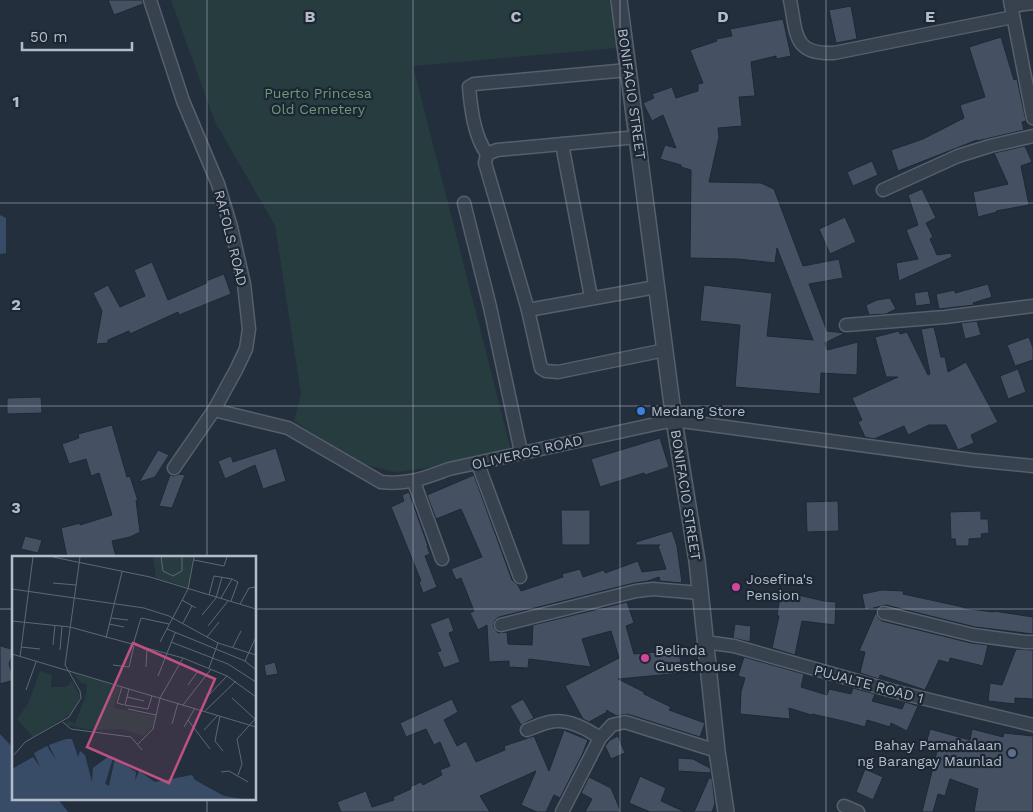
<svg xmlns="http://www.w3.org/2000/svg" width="1033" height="812" font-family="'Work Sans',sans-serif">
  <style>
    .green { fill: #263c3f }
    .water { fill: #394c67 }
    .building { fill: #455162; stroke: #1f2835 }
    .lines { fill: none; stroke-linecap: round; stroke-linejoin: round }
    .minor-casing { stroke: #565f6c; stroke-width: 15 }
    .tertiary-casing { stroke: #565f6c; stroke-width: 18 }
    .minor { stroke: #38414e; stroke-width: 12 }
    .tertiary { stroke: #38414e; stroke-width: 15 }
    .grid { fill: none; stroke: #b4bcc9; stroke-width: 1; stroke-opacity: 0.55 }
    .shop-dot { fill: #3f7fe0; stroke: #1d2633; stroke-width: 2 }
    .hotel-dot { fill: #d1479c; stroke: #1d2633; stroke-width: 2 }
    .service-dot { fill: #5c6f8a; stroke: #1d2633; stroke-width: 2 }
    .labels { text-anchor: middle; stroke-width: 4.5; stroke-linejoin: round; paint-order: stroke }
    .park-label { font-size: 14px; fill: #6b9a76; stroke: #1d2633 }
    .street-label { font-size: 14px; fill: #b4bcc9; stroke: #1d2633 }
    .poi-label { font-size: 14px; fill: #b4bcc9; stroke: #1d2633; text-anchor: start }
    .inset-road { fill: none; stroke: #5e6776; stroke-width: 1 }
    .view { fill: #bd5182; fill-opacity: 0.15; stroke: #bd5182; stroke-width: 2.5 }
    .inset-edge { fill: none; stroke: #b4bcc9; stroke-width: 2.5 }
    .grid-label { font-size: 16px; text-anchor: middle; font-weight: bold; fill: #b4bcc9; stroke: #1d2633; stroke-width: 4.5; stroke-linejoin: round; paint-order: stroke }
  </style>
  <rect width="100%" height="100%" fill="#242f3e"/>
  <polygon class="green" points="171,0 611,0 617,48 413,66 511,450 434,467 395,472 359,463 294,421 301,394 275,225 215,122"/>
  <g class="water">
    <polygon points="0,215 6,218 6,253 0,254"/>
    <polygon points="0,734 14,749 14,798 57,798 68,812 0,812"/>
  </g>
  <g class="building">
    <polygon points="108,0 142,0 143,4 114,15"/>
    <polygon points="851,6 857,39 836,43 829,10"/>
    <polygon points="783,19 791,56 776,59 776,56 751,62 755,96 739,97 742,126 718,128 719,137 709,182 761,183 774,189 803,266 839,259 843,278 809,284 827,331 845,333 825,343 827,350 858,342 857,375 821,373 820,394 735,387 740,325 700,321 704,285 772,293 767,336 813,340 777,248 775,263 738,259 690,258 691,170 681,167 681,165 660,159 665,145 676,148 663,115 652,121 643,103 654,98 652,94 672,87 676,98 698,91 698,84 703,83 690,50 717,41 716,39 732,36 730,29"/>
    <polygon points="1001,37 1014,80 1017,79 1026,121 1022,122 1024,130 977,141 977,140 898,171 891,150 923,139 964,118 960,105 985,97 969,47"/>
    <polygon points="1025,146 1032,162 1021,166 1029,205 996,211 997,212 978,217 973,192 1008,184 994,153"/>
    <polygon points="872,161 878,175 853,186 847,172"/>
    <polygon points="922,189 936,218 926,223 933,237 930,239 937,255 951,253 952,257 899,281 896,263 918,259 906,230 918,225 908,195"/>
    <polygon points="845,217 856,242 830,254 819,229"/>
    <polygon points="152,262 168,300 207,283 206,281 224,274 231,294 179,315 178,312 130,334 129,331 108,340 108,343 96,344 102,311 93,293 108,285 120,307 145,296 134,270"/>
    <polygon points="988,284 992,297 973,303 974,305 939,309 936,294 955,290 955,293"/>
    <polygon points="928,291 931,304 916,306 914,293"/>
    <polygon points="890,298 896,309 886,314 869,315 866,305 877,300"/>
    <polygon points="977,321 981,335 965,339 961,323"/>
    <polygon points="934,327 941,357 945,357 948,372 966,362 998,422 971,435 974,443 958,450 946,425 929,425 908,435 904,426 874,439 865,437 858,422 862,420 852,398 898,377 886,377 875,337 899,331 900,334 907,332 928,375 930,374 921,329"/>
    <polygon points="1029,337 1033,348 1033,360 1015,366 1007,345"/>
    <polygon points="1018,369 1026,392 1008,399 1000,376"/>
    <polygon points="41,397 42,413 7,414 7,398"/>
    <polygon points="112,425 127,477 130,476 138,501 136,500 140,532 130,537 112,541 116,557 67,557 61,528 80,523 80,525 112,515 99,473 91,476 86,459 69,464 62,444 79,438 78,434"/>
    <polygon points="660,438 669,467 645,475 644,473 600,487 591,459"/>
    <polygon points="276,448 286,481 263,489 255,465 225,479 218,461 231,456 233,462"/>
    <polygon points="158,450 169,455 155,477 139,482"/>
    <polygon points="179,474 185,475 172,508 159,506 170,475 174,476"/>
    <polygon points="474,475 512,580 518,585 521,591 563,577 562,574 580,569 583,577 604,570 605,573 638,561 642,572 666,569 658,546 660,545 636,545 636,542 672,531 677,546 682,583 660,581 659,577 648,581 634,583 499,617 495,620 493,626 498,633 507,632 508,644 532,645 533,625 627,602 634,623 626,626 634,654 679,650 682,673 618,679 644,692 644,694 671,707 669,710 705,723 700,737 627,714 617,716 606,710 607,712 589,722 583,719 565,686 619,658 611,631 582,639 591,667 529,659 528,668 509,667 509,661 489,662 487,625 478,630 470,613 474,611 461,578 456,580 451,569 482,557 461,509 436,519 427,495"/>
    <polygon points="409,492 428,546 427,546 430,554 425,556 437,587 423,593 419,582 421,581 391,507 404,501 402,495"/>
    <polygon points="838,501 839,531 807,532 806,502"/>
    <polygon points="561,510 590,510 590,545 562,545"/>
    <polygon points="981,511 981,519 988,519 989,533 981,534 982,538 969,539 969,546 956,546 955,539 951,539 950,512"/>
    <polygon points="25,536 42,540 38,553 21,549"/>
    <polygon points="882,590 904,591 903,594 963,607 963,608 993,612 994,611 1033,617 1033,634 975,627 886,605 865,610 862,594"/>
    <polygon points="781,591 824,601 836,602 835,625 802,621 795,655 772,648 779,616 777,615"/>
    <polygon points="876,612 878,618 882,621 971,643 988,645 983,666 950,658 949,663 939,660 925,690 880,675 879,679 860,673 865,652 859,651"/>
    <polygon points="449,617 454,631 449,633 460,662 444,668 437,652 441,651 430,624"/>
    <polygon points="735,624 751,626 750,642 733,638"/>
    <polygon points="0,644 1,646 14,650 9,664 14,680 0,684"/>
    <polygon points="1016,649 1033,650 1033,699 1015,698 1015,704 988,701 990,683 1002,685"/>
    <polygon points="744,657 804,674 801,687 827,695 829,689 851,694 853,688 875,694 872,701 902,709 905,702 918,706 907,731 891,723 890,727 867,720 865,727 843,721 812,714 811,715 789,708 790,719 740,714 741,692 745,678 738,676"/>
    <polygon points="275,662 278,674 266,676 264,665"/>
    <polygon points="452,699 458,712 444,720 457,746 466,741 476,762 505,750 504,746 534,736 549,771 564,730 588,740 582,755 560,798 554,795 546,812 537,812 521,805 536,771 480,796 490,812 341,812 337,802 366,791 372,807 394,800 393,797 411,789 410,787 421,782 423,785 442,775 440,770 450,766 440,742 434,745 426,729 406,737 400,723"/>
    <polygon points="523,699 534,718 521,725 510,706"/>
    <polygon points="930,729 970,740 972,729 1003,737 1004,733 1033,736 1033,812 974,812 978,789 950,779 945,796 938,794 933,812 922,812 937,751 925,748"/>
    <polygon points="618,736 625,753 611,759 605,746 610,740"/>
    <polygon points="678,758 693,759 710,768 711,773 678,771"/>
    <polygon points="865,769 883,777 873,800 856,792"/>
    <polygon points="640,776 666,788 661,801 685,812 650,812 629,803"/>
    <polygon points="589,777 611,788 621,812 585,812 592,799 581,793"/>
    <polygon points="709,778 712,778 715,804 712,812 694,812"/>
  </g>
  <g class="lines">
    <defs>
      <g id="minor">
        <polyline points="150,0 183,101 218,184 231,227 244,284 249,329 246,349 236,370 214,410 174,468"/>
        <path d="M790,0c7,33 2,55 44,53l179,-36"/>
        <polyline points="1010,0 1033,118"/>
        <polyline points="1011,6 1033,3"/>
        <polyline points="638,137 497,150 487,154 485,163 528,310 541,368 546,371 558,372 665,350"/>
        <polyline points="562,144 591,297"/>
        <path d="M487,154c-13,-18 -16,-45 -18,-67l5,-3 154,-14"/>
        <polyline points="883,190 958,156 990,146 1033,136"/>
        <polyline points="464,203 490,307 521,452"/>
        <polyline points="528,310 656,287"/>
        <polyline points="846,325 945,317 1033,306"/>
        <path d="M214,410l74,18 93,54c28,3 43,-4 68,-13l225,-49 298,40 61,6"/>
        <polyline points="478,464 520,577"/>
        <polyline points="414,482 442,559"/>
        <polyline points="884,613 973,635 1025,642 1033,642"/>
        <polyline points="501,625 636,591 653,589 700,593"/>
        <polyline points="705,642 734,646 893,691 1033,725"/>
        <path d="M527,730c8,-3 16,-7 23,-8 17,-4 37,7 50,16"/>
        <polyline points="844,806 858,812"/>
        <polyline points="562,812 600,738 612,725 625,722 717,751"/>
      </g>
      <polyline id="tertiary" points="619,0 674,420 697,561 717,751 726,812"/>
    </defs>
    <use href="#minor" class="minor-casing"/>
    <use href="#tertiary" class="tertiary-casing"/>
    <use href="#minor" class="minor"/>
    <use href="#tertiary" class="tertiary"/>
  </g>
  <path class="grid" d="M207,0v557M413,0v812M620,0v812M826,0v812M0,203h1033M0,406h1033M0,609h14M255,609h778M207,798v14"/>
  <circle class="shop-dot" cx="641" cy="411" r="5"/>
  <g class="hotel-dot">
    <circle cx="736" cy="587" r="5"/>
    <circle cx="645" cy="658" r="5"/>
  </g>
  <circle class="service-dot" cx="1012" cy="753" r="5"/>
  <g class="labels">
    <g class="park-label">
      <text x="318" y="98">Puerto Princesa<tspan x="318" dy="16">Old Cemetery</tspan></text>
    </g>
    <g class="street-label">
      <text transform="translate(632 94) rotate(82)" y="5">BONIFACIO STREET</text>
      <text transform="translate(231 238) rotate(76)" y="5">RAFOLS ROAD</text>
      <text transform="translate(527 452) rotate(-13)" y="5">OLIVEROS ROAD</text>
      <text transform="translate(686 495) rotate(81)" y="5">BONIFACIO STREET</text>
      <text transform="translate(869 684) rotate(15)" y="5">PUJALTE ROAD 1</text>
    </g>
    <g class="poi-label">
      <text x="651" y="416">Medang Store</text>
      <text x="746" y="584">Josefina's<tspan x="746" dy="16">Pension</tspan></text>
      <text x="655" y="655">Belinda<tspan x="655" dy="16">Guesthouse</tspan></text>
      <text x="1002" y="750" text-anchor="end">Bahay Pamahalaan<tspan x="1002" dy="16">ng Barangay Maunlad</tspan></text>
    </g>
  </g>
  <g transform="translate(12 556)">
    <rect width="244" height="244" fill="#242f3e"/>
    <path d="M141,1h40l-5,30 -32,-9zM28,115l12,4 -1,12h15l6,-6 8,15 -8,17 -39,24 -16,-18 11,-15zM61,117l47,14 -7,21 42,8 -3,12 -9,8 -21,-7 -30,1 -25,-5 1,-5 7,4 11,-29 1,-11 -6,-1z" fill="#263c3f"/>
    <path d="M54,183h6l6,18 2,-6 5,4 7,27 1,-14 16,-12 4,2 -8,26 4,2 6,-28 21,14 -1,9 4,-10 16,11 37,-7 3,5 29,16 19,3h-231v-30l21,-12 7,10 -6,-14 13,-7 9,14 -7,-15z" fill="#394c67"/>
    <path class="inset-road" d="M41,1l97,20 106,32M149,1l2,14 10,5 9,-5v-14M182,4l30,6 3,-9M41,27l23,2M0,33l132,19 25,8 49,27 38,12M197,39l5,-19 18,3 6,3 -7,19M209,42l11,-19M170,44l14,8M228,48l9,-16 7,-1M190,59l14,-17 6,-21M99,62l17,2M0,65l58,6 113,31 44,18 29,21M171,67l9,-17M97,68l15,3M196,70l20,-25M155,73l78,32M195,81l12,-15M244,81l-11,24 11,9M94,82l16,-66M148,86l28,-53 6,-32M159,86l57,22 28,18M41,89l2,-20M121,89l8,-27 28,6M9,91l19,2M221,91l8,-16M48,94l2,-24M0,98l244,73M8,101l13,-100M169,108l17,7 -10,14M101,109l16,2 5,-21M134,111l1,-18M197,112l9,-25M146,120l17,-43M110,131l-5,16 7,2M117,133l-4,16 23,4 4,-13M14,134l10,-28M115,141l17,4M194,142l21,-22M220,142l23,21M171,149l28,-36M116,153l28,6M193,155l31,-30M208,160l-5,25 8,10M176,164l22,29M51,166l8,7 60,8 11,13M160,168l6,-21M172,171l11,-19M192,174l14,-15M126,188l15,-15 7,-31 23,-40M2,199l11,-13 44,-25 12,-19 -1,-7 -15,-26 15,-108M209,216l8,-1 19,11M226,219l4,-11 -5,-25 19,-21"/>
    <path class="view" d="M121,87l82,36 -46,104 -82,-36z"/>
    <rect width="244" height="244" class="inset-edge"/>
  </g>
  <g class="grid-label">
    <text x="310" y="22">B</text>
    <text x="516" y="22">C</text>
    <text x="723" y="22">D</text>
    <text x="930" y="22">E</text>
    <text x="16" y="107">1</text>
    <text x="16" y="310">2</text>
    <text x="16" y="513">3</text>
  </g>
  <path d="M22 42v8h110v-8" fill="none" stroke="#b4bcc9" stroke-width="2.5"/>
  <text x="30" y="42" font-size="15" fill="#b4bcc9" stroke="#1d2633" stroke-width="4" paint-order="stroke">50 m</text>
</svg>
